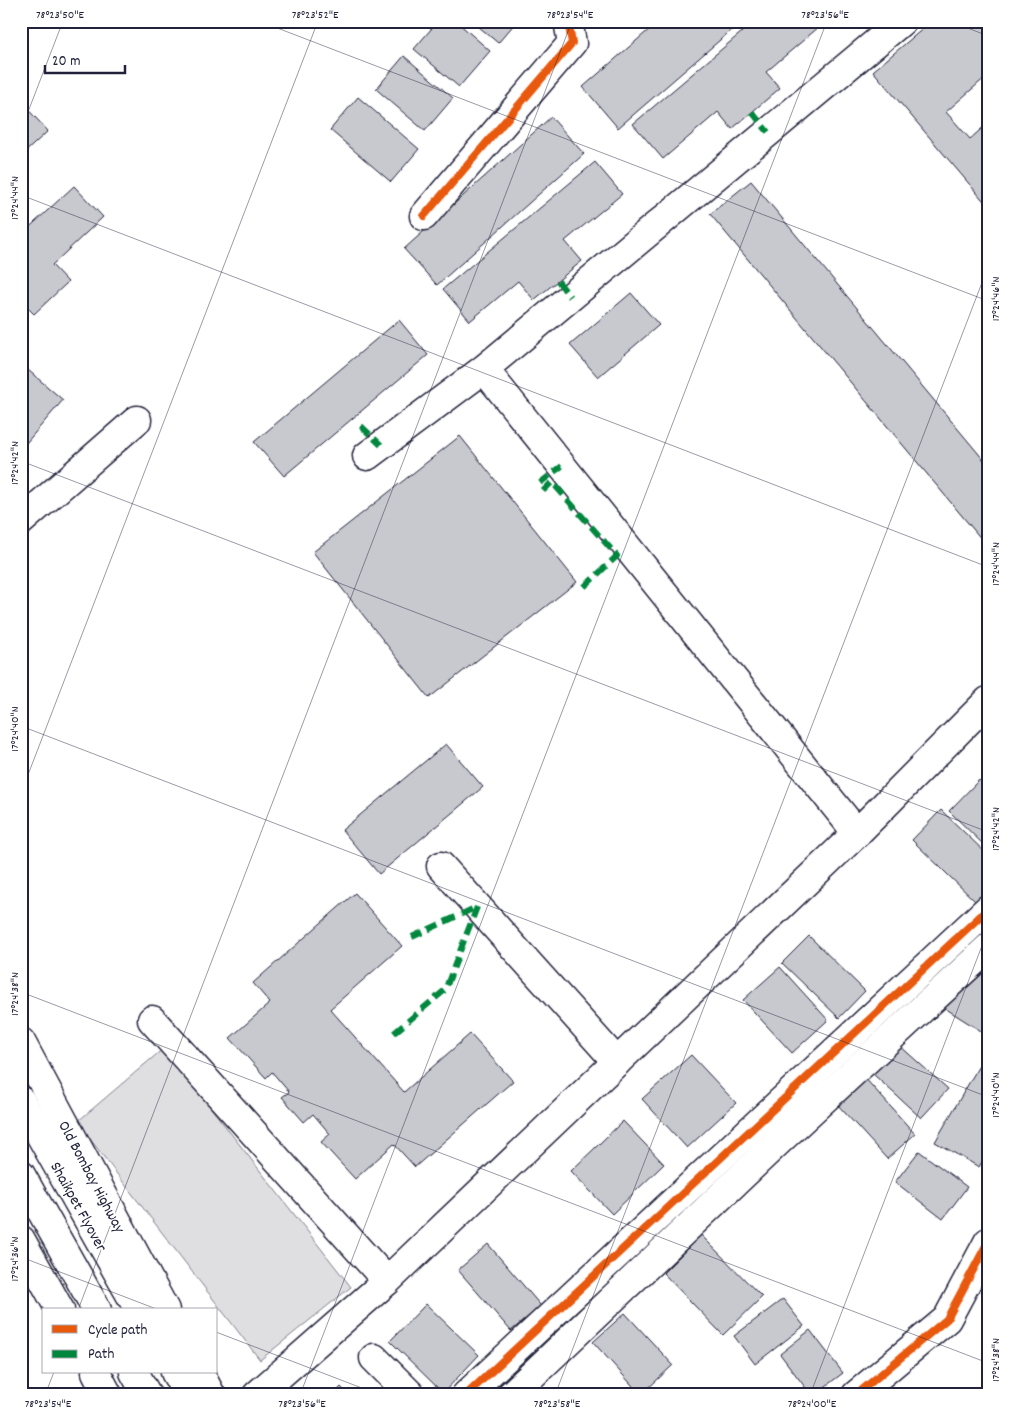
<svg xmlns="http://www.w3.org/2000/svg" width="1009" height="1416" font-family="Dekko,sans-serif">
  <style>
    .green { fill: #dfdfe2; stroke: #80808e }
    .building { fill: #c8c8cf; stroke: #22223b }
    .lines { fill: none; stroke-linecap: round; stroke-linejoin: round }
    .minor-casing { stroke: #22223b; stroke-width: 31 }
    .major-casing { stroke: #22223b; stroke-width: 31 }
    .minor { stroke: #fff; stroke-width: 28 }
    .major { stroke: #fff; stroke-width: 28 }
    .quiet { stroke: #00873e; stroke-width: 6; stroke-dasharray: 12 6; stroke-linecap: butt }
    .cycleway-casing { stroke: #fff; stroke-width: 11 }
    .cycleway { stroke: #e8590c; stroke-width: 8 }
    .ticks { fill: none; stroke: #22223b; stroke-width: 1; stroke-opacity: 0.45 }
    .labels { text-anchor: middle; stroke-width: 4; stroke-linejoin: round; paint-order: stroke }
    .street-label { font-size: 16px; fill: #22223b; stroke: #fff }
    .neatline { fill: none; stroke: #22223b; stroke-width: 2 }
    .ticks-label { font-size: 12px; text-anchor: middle; fill: #22223b }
  </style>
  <rect width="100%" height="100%" fill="#fff"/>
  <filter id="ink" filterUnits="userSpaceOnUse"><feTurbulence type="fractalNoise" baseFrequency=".02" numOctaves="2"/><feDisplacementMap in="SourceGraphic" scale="10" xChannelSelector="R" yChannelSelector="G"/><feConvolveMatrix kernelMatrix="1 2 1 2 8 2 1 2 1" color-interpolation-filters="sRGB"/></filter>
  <g filter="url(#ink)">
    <polygon class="green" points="164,1048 351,1287 260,1360 77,1122"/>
    <g class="building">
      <polygon points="438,21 456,21 490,51 459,87 414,49"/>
      <polygon points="472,21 517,21 498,43"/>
      <polygon points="659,21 742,21 618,128 583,87"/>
      <polygon points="755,21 826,21 766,72 780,88 752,112 732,129 718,112 663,159 633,124"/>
      <polygon points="932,21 988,21 988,75 946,112 970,139 988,123 988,206 873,71"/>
      <polygon points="404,56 453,98 425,131 376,89"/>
      <polygon points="358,97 419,149 391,182 330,130"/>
      <polygon points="21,102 48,131 21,156"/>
      <polygon points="551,117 584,154 437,285 404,249"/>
      <polygon points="595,162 622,194 565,241 582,261 534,300 518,281 470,321 443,289"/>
      <polygon points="751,181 988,465 988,547 710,214"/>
      <polygon points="74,186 103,217 52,265 68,282 34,314 21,301 21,235"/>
      <polygon points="631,293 659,325 598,377 570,345"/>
      <polygon points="399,320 428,355 284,476 254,442"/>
      <polygon points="21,364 63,400 21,449"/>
      <polygon points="460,436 577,582 429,698 313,552"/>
      <polygon points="446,744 483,787 379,874 342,830"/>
      <polygon points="979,780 988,788 988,849 949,811"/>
      <polygon points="941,810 988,855 988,894 978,904 912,840"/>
      <polygon points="355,893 402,946 330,1009 404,1092 470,1034 513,1081 415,1167 394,1144 355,1179 321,1142 330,1134 313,1114 304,1122 282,1097 289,1092 272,1072 266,1078 230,1038 270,1003 253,983"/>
      <polygon points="809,936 865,991 839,1018 782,963"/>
      <polygon points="988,963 988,1021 981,1031 943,1007"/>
      <polygon points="780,967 828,1020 792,1053 743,1000"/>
      <polygon points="899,1045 948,1089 921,1118 873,1074"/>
      <polygon points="988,1050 988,1151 979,1167 935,1142"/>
      <polygon points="691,1055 736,1103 687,1148 642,1099"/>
      <polygon points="864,1077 915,1134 887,1159 836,1103"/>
      <polygon points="623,1121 664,1164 612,1214 571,1171"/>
      <polygon points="919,1151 967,1187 943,1219 895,1182"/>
      <polygon points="701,1235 762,1297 723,1335 663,1273"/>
      <polygon points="488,1244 541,1306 511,1331 458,1270"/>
      <polygon points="783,1299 804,1326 755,1364 734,1336"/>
      <polygon points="426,1304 479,1355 443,1393 390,1341"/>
      <polygon points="625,1313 673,1365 641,1395 593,1342"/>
      <polygon points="810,1330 843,1373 814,1395 811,1395 780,1354"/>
      <polygon points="341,1387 349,1395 333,1395"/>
    </g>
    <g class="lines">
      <defs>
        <g id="minor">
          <polyline points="424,216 572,43 568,21"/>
          <polyline points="484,369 857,833"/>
          <polyline points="367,456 484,369 902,21"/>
          <polyline points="21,521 137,420"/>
          <polyline points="441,866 617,1062"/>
          <polyline points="152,1020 387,1281"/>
          <polyline points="374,1358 411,1395"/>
          <polyline points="257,1395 387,1281 857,833 988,701"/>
          <polyline points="466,1395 988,909"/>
          <polyline points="511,1395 782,1138 988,948"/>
          <polyline points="856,1395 947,1319 988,1242"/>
        </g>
        <g id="major">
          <polyline points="21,1042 165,1310"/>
          <polyline points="21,1101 139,1310"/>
          <polyline points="21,1175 97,1310"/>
          <polyline points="21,1240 60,1310"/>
          <polyline points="96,1372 108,1395"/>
          <polyline points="134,1372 147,1395"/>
          <polyline points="175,1372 188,1395"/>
          <polyline points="199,1372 211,1395"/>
        </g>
      </defs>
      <use href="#minor" class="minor-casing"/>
      <use href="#major" class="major-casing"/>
      <use href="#minor" class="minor"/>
      <use href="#major" class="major"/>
      <g class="quiet">
        <polyline points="752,112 768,132"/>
        <polyline points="558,281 570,297"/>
        <polyline points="361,426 381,445"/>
        <polyline points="540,483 562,466"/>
        <polyline points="543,491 552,482 617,556 583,588"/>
        <polyline points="412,937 477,907"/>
        <polyline points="394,1033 445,990 477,907"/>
      </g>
      <defs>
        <g id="cycleway">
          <polyline points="424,216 572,43 568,21"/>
          <polyline points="466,1395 988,909"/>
          <polyline points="856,1395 947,1319 988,1242"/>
        </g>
      </defs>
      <use href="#cycleway" class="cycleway-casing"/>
      <use href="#cycleway" class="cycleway"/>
    </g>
  </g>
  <path class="ticks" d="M259,21l729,280M950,21l38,15M21,130l42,-109M21,195l967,372M21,461l967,371M21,726l967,371M21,793l297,-772M21,992l967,371M21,1257l138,53M78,1310l494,-1289M216,1332l164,63M45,1395l9,-23M300,1395l527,-1374M555,1395l433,-1128M810,1395l178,-465"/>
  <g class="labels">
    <g class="street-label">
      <text transform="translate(93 1176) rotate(62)" y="6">Old Bombay Highway</text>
      <text transform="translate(80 1206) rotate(61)" y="6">Shaikpet Flyover</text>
    </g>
  </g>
  <rect width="1009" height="1416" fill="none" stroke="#fff" stroke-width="55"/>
  <rect x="42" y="1308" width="175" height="65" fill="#ffffff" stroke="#a7a7b1"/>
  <rect x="52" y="1325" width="25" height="8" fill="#e8590c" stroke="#a7a7b1"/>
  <text x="88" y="1334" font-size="15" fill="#22223b">Cycle path</text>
  <rect x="52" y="1350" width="25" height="8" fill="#00873e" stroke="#a7a7b1"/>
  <text x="88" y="1358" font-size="15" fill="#22223b">Path</text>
  <path d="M45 65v8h80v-8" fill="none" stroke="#22223b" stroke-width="2.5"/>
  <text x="52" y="65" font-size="15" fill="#22223b" stroke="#ffffff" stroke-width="4" paint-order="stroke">20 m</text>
  <rect x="28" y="28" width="954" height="1360" class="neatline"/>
  <g class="ticks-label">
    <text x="60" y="18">78°23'50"E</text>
    <text x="315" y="18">78°23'52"E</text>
    <text x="570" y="18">78°23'54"E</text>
    <text x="825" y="18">78°23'56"E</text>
    <text transform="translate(14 198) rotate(-90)" y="4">17°24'44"N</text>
    <text transform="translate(995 299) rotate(-90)" y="4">17°24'46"N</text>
    <text transform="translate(14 463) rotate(-90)" y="4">17°24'42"N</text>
    <text transform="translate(995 564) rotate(-90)" y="4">17°24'44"N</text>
    <text transform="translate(14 729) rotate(-90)" y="4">17°24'40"N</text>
    <text transform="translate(995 829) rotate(-90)" y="4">17°24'42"N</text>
    <text transform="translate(14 994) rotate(-90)" y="4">17°24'38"N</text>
    <text transform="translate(995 1095) rotate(-90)" y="4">17°24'40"N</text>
    <text transform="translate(14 1259) rotate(-90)" y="4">17°24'36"N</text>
    <text transform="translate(995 1360) rotate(-90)" y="4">17°24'38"N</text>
    <text x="48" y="1407">78°23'54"E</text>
    <text x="302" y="1407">78°23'56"E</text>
    <text x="557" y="1407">78°23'58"E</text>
    <text x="812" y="1407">78°24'00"E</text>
  </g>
</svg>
